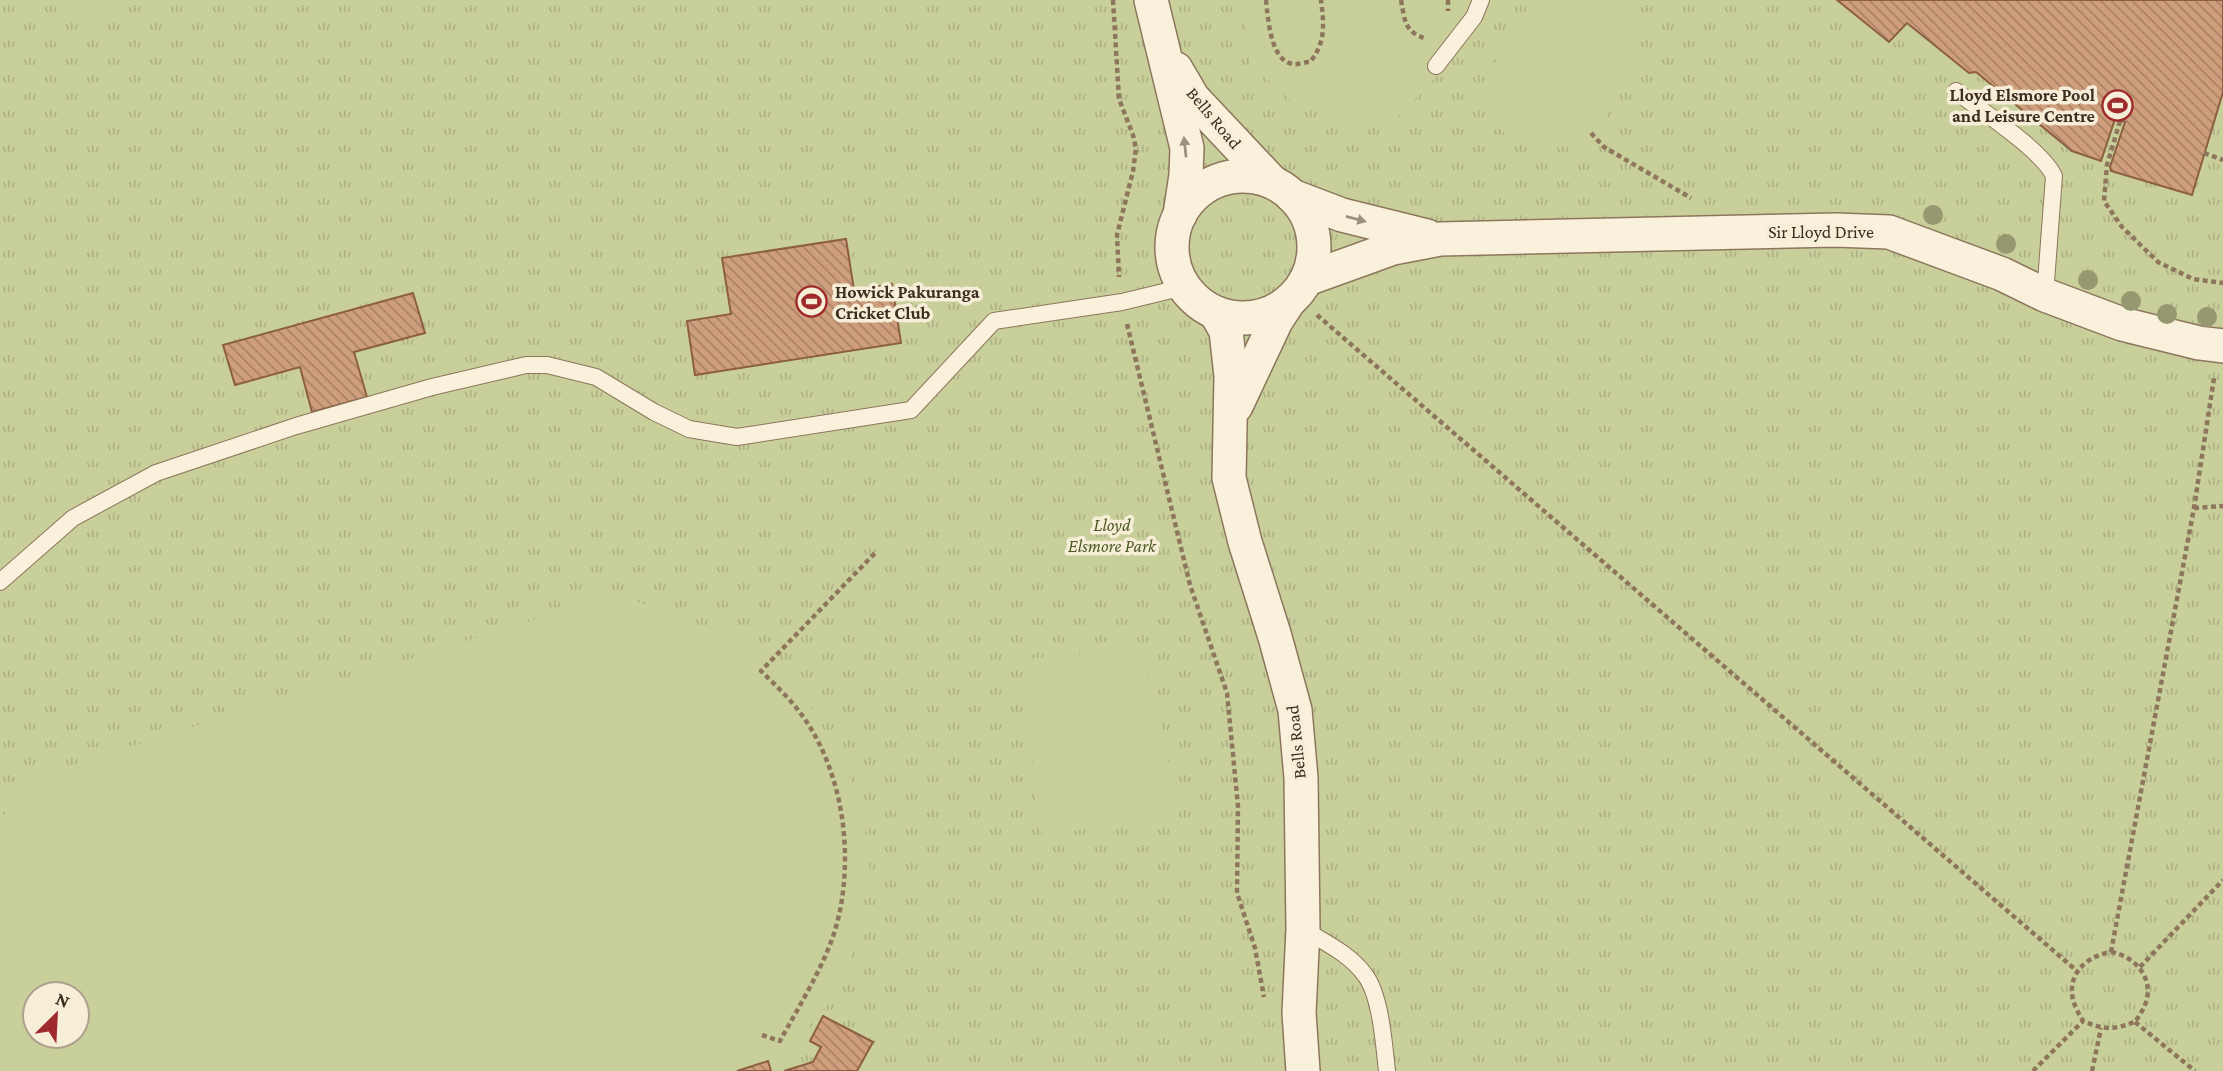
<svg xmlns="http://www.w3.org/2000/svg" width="2223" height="1071" font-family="'Crimson Pro',serif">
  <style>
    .park { fill: url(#park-tufts); fill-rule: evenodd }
    .pitch { fill: #c9cf9b; fill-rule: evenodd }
    .building { fill: url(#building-back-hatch); stroke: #8d5f41; stroke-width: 2 }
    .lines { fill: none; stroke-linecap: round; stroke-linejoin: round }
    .service-casing { stroke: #8d765c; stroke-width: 18 }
    .minor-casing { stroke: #8d765c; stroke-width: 36 }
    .path { stroke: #8d765c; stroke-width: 4.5; stroke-dasharray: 5 3.5; stroke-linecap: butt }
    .service { stroke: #faf1dc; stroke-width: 16 }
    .minor { stroke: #faf1dc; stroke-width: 33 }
    .tree { fill: #96986f }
    .oneway { fill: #9c907e }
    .labels { text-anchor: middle; stroke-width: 7; stroke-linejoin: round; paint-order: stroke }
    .poi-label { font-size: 18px; font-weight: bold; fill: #3d2e20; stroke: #f7eed8; text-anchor: end }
    .street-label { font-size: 18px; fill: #3d2e20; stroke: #f7eed8 }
    .park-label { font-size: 18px; font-style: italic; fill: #4d5a26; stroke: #f7eed8 }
  </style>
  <defs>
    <pattern id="park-tufts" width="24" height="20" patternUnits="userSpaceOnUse" patternTransform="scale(1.75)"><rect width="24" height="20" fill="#c9cf9b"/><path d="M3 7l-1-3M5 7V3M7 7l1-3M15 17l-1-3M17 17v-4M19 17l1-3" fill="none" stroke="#aeb285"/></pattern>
    <pattern id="building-back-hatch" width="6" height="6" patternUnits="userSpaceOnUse" patternTransform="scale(1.75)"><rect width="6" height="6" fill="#cf9f7d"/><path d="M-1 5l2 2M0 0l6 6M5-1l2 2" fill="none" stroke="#a98266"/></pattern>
  </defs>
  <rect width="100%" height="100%" fill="#f0e4c8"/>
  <path class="park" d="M0,0h2223v1071h-2223zM35,994h42v42h-42z"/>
  <g class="pitch">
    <polygon points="83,0 98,0 103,35 89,37"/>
    <polygon points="1243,0 1492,0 1439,74 1397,117 1344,124 1288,98 1251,64"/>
    <path d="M1550,0h83c9,25 12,42 1,66 -3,7 -8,12 -11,19 -8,18 -20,41 -36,52 -27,18 -61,12 -85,-6 -8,-6 -16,-15 -18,-26 -5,-37 40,-83 66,-105z"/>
    <path d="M616,594l110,41 38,33 38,24 37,63 23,49 8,67 -15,78 -24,52 -39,45 -12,25h-780v-248l21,-42zM35,994h42v42h-42z"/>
    <polygon points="1142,649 1166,745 1176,812 1042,837 1034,781 1025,659"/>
  </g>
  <g class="building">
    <polygon points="1837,0 2223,0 2223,92 2192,195 2111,171 2110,167 2125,122 2115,119 2101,161 2072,151 1976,72 1969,73 1907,23 1889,42"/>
    <polygon points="846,239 854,290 892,284 901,343 695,375 687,321 731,314 722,258"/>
    <polygon points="413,293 425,333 354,352 367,397 312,412 300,367 235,385 223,345"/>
    <polygon points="823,1016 873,1042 857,1071 784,1071 813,1062 821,1047 810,1041"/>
    <polygon points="768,1061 771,1071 737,1071"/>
  </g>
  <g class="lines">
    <defs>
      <g id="service">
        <polyline points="1436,66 1474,17 1481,0"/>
        <path d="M1956,91c24,19 86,59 98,85l-9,119"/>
        <polyline points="0,582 73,518 156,473 296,426 432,387 526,365 547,365 596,377 654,412 689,429 737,437 911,410 994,321 1122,302 1184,287"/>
        <path d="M1303,929c21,13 47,25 62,46 16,21 19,70 22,96"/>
      </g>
      <g id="minor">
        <polyline points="1151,0 1187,148 1186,175 1180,215"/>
        <polyline points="1176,69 1193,98 1272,182"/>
        <circle cx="1243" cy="247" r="71"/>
        <polyline points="1292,196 1342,215 1427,236"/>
        <polyline points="1307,279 1393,248 1440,239 1836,230 1889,232 2002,274 2045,295 2122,324 2199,343 2223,346"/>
        <polyline points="1216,313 1226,331 1231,376 1229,478 1245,542 1275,637 1295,710 1301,778 1303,929 1299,1013 1303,1071"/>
        <polyline points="1236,406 1276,321 1289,301"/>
      </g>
    </defs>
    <use href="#service" class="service-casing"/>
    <use href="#minor" class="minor-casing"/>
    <g class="path">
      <polyline points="1113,0 1119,99 1133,135 1136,149 1133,171 1117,235 1119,277"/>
      <path d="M1266,0c2,17 4,61 27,64 5,1 12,-2 17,-2 16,-19 14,-39 11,-62"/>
      <path d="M1401,0c4,21 3,32 26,39"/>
      <polyline points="1448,0 1448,11"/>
      <polyline points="2120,121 2107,165 2104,201 2122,227 2158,262 2193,279 2223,283"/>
      <polyline points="1591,133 1604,147 1691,198"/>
      <polyline points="2204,153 2223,160"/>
      <polyline points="1317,315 2077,971"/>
      <polyline points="1127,324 1190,585 1227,693 1238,806 1237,893 1255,948 1264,997"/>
      <polyline points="2194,508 2223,506"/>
      <polyline points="2111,952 2194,508 2214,378"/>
      <path d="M2111,952c23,4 43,25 35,50 -2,7 -7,14 -11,20 -23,8 -30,8 -52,-1 -4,-7 -8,-14 -10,-21 -6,-27 14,-44 38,-48z"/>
      <polyline points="2140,967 2223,880"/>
      <polyline points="2135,1022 2195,1071"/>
      <path d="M762,1035l18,6c18,-33 46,-78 56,-114 20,-72 7,-164 -42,-222 -10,-12 -22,-23 -33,-34l116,-120"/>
      <polyline points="2033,1071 2083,1021"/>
      <polyline points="2092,1071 2101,1028"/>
    </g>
    <use href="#service" class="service"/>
    <use href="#minor" class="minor"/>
  </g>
  <g class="tree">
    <circle cx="1933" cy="215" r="10"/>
    <circle cx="2006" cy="244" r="10"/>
    <circle cx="2088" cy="280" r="10"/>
    <circle cx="2131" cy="301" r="10"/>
    <circle cx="2167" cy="314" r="10"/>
    <circle cx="2207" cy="317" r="10"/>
  </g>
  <defs><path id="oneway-solid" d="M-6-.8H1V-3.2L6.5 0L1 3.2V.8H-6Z" transform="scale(1.75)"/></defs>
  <g class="oneway">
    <use href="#oneway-solid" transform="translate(1185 147) rotate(-96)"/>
    <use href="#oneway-solid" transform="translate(1356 219) rotate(15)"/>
  </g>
  <defs>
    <symbol id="stadium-ring" viewBox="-11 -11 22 22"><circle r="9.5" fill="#f7eed8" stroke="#9e2a2b" stroke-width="1.5"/><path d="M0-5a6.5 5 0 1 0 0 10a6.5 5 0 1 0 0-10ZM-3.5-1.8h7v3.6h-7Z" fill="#9e2a2b"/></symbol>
  </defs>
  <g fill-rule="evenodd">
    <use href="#stadium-ring" x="2100" y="88" width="35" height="35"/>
    <use href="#stadium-ring" x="794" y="284" width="35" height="35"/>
  </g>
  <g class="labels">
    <g class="poi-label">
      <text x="2095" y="101">Lloyd Elsmore Pool<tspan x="2095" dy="21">and Leisure Centre</tspan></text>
      <text x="835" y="298" text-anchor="start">Howick Pakuranga<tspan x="835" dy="21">Cricket Club</tspan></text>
    </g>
    <g class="street-label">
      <text transform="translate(1214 118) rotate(50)" y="6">Bells Road</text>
      <text x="1821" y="238">Sir Lloyd Drive</text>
      <text transform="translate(1296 742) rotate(-96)" y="6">Bells Road</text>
    </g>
    <g class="park-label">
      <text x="1112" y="531">Lloyd<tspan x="1112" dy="21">Elsmore Park</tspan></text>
    </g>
  </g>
  <g transform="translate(56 1015) rotate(24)"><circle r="33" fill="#f7eed8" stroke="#ada18e" stroke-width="2"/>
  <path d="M0-5L12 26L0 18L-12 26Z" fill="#9e2a2b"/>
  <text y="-10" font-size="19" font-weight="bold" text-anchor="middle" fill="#3d2e20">N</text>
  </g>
</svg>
